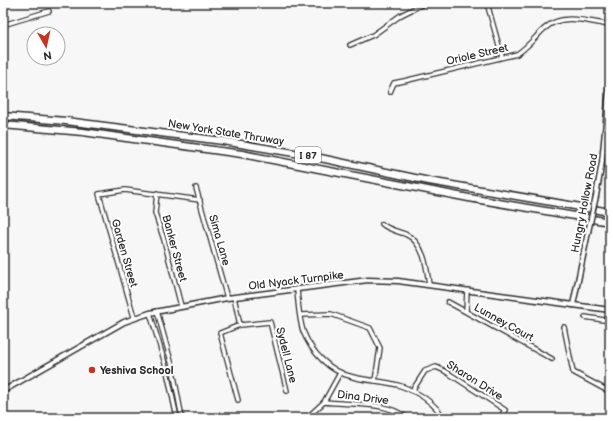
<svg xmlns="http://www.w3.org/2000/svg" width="613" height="421" font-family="'Balsamiq Sans',sans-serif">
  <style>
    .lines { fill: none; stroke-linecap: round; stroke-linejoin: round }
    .minor-casing { stroke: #2b2b2b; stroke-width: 6 }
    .tertiary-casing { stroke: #2b2b2b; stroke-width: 7 }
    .motorway-casing { stroke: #2b2b2b; stroke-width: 9 }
    .minor { stroke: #fff; stroke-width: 3.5 }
    .tertiary { stroke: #fff; stroke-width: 4 }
    .motorway { stroke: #fff; stroke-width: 6 }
    .tertiary-bridge-casing { stroke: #2b2b2b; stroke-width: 7; stroke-linecap: butt }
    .tertiary-bridge { stroke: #fff; stroke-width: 4 }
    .poi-dot { fill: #c8321e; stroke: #fff; stroke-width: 1.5 }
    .labels { text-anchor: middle; stroke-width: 4; stroke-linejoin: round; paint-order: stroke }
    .shield { fill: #fff; stroke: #6b6b6b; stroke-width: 1 }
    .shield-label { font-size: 10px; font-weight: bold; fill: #2b2b2b }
    .street-label { font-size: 11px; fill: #2b2b2b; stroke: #fff }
    .poi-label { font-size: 11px; font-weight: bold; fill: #2b2b2b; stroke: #fff; text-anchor: start }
  </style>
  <rect width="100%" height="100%" fill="#f7f7f7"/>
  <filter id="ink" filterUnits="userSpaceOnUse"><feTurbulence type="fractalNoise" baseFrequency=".025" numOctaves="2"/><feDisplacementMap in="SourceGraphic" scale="8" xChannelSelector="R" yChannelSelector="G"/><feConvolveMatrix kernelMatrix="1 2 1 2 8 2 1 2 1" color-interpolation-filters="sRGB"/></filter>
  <g filter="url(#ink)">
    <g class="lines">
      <defs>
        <g id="minor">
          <polyline points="487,3 502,57"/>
          <polyline points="3,25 49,11"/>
          <polyline points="350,45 373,35 401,15 425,3"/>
          <path d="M390,92l4,-9 10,-2 113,-27c11,-7 18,-17 27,-25 18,-17 45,-7 66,-4"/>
          <polyline points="196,188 227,298"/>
          <polyline points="157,193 155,213 164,240 181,306"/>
          <path d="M382,224c7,6 15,7 23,10 19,8 22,33 24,51"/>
          <path d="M297,289c1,14 2,29 6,42 8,21 27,41 50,46 15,4 32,4 48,9 17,6 33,17 43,32"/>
          <polyline points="234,297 240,325"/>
          <polyline points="448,302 552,359"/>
          <polyline points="157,311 172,365 182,418"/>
          <polyline points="466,311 467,291"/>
          <polyline points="150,313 166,367 177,418"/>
          <polyline points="300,315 331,314 370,328 380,348 375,381"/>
          <polyline points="134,317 99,194 125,190 200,200"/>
          <polyline points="585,317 610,321"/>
          <polyline points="564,327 573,372 610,392"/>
          <path d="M340,373l-16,29c27,3 62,-1 83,16"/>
          <polyline points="412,391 425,371 436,367 445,371 505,410 500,418"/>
          <polyline points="238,400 220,333 240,325 270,322 287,391"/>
          <polyline points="310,415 324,402"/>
        </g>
        <g id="tertiary">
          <polyline points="596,196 602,162 610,80"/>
          <polyline points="573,305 588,232"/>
          <polyline points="3,391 124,322 150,313 227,298 368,280 398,281 610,310"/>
        </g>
        <g id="motorway">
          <polyline points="3,116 66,121 223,141 306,155 429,181 610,212"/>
          <polyline points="3,125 83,132 242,154 469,198 610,222"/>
        </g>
      </defs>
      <use href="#minor" class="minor-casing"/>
      <use href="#tertiary" class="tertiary-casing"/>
      <use href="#motorway" class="motorway-casing"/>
      <use href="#minor" class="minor"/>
      <use href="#tertiary" class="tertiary"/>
      <use href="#motorway" class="motorway"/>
      <defs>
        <polyline id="tertiary-bridge" points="588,232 596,196"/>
      </defs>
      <use href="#tertiary-bridge" class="tertiary-bridge-casing"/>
      <use href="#tertiary-bridge" class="tertiary-bridge"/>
    </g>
  </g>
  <circle class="poi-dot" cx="92" cy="370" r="4"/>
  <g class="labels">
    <rect class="shield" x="295" y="147" width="26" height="16" rx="3"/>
    <g class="shield-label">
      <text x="308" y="159">I 87</text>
    </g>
    <g class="street-label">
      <text transform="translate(477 54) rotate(-13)" y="4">Oriole Street</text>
      <text transform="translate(226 132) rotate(9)" y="4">New York State Thruway</text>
      <text transform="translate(584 203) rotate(-79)" y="4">Hungry Hollow Road</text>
      <text transform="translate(220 240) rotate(74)" y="4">Sima Lane</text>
      <text transform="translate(175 248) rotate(75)" y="4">Banker Street</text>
      <text transform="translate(125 253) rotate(74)" y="4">Garden Street</text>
      <text transform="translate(296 280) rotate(-7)" y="4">Old Nyack Turnpike</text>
      <text transform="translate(504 322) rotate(29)" y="4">Lunney Court</text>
      <text transform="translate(287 355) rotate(76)" y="4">Sydell Lane</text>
      <text transform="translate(475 380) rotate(32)" y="4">Sharon Drive</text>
      <text transform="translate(363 397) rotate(7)" y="4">Dina Drive</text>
    </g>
    <g class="poi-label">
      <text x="100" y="374">Yeshiva School</text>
    </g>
  </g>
  <rect width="613" height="421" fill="none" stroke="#fff" stroke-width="16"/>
  <rect x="8" y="8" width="597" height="405" fill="none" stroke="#2b2b2b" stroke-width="1.5" filter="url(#ink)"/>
  <g transform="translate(46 46) rotate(171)"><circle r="19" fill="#ffffff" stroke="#aaaaaa"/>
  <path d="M0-3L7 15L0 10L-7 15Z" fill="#c8321e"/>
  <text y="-6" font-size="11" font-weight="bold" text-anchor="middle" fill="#2b2b2b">N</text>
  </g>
</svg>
